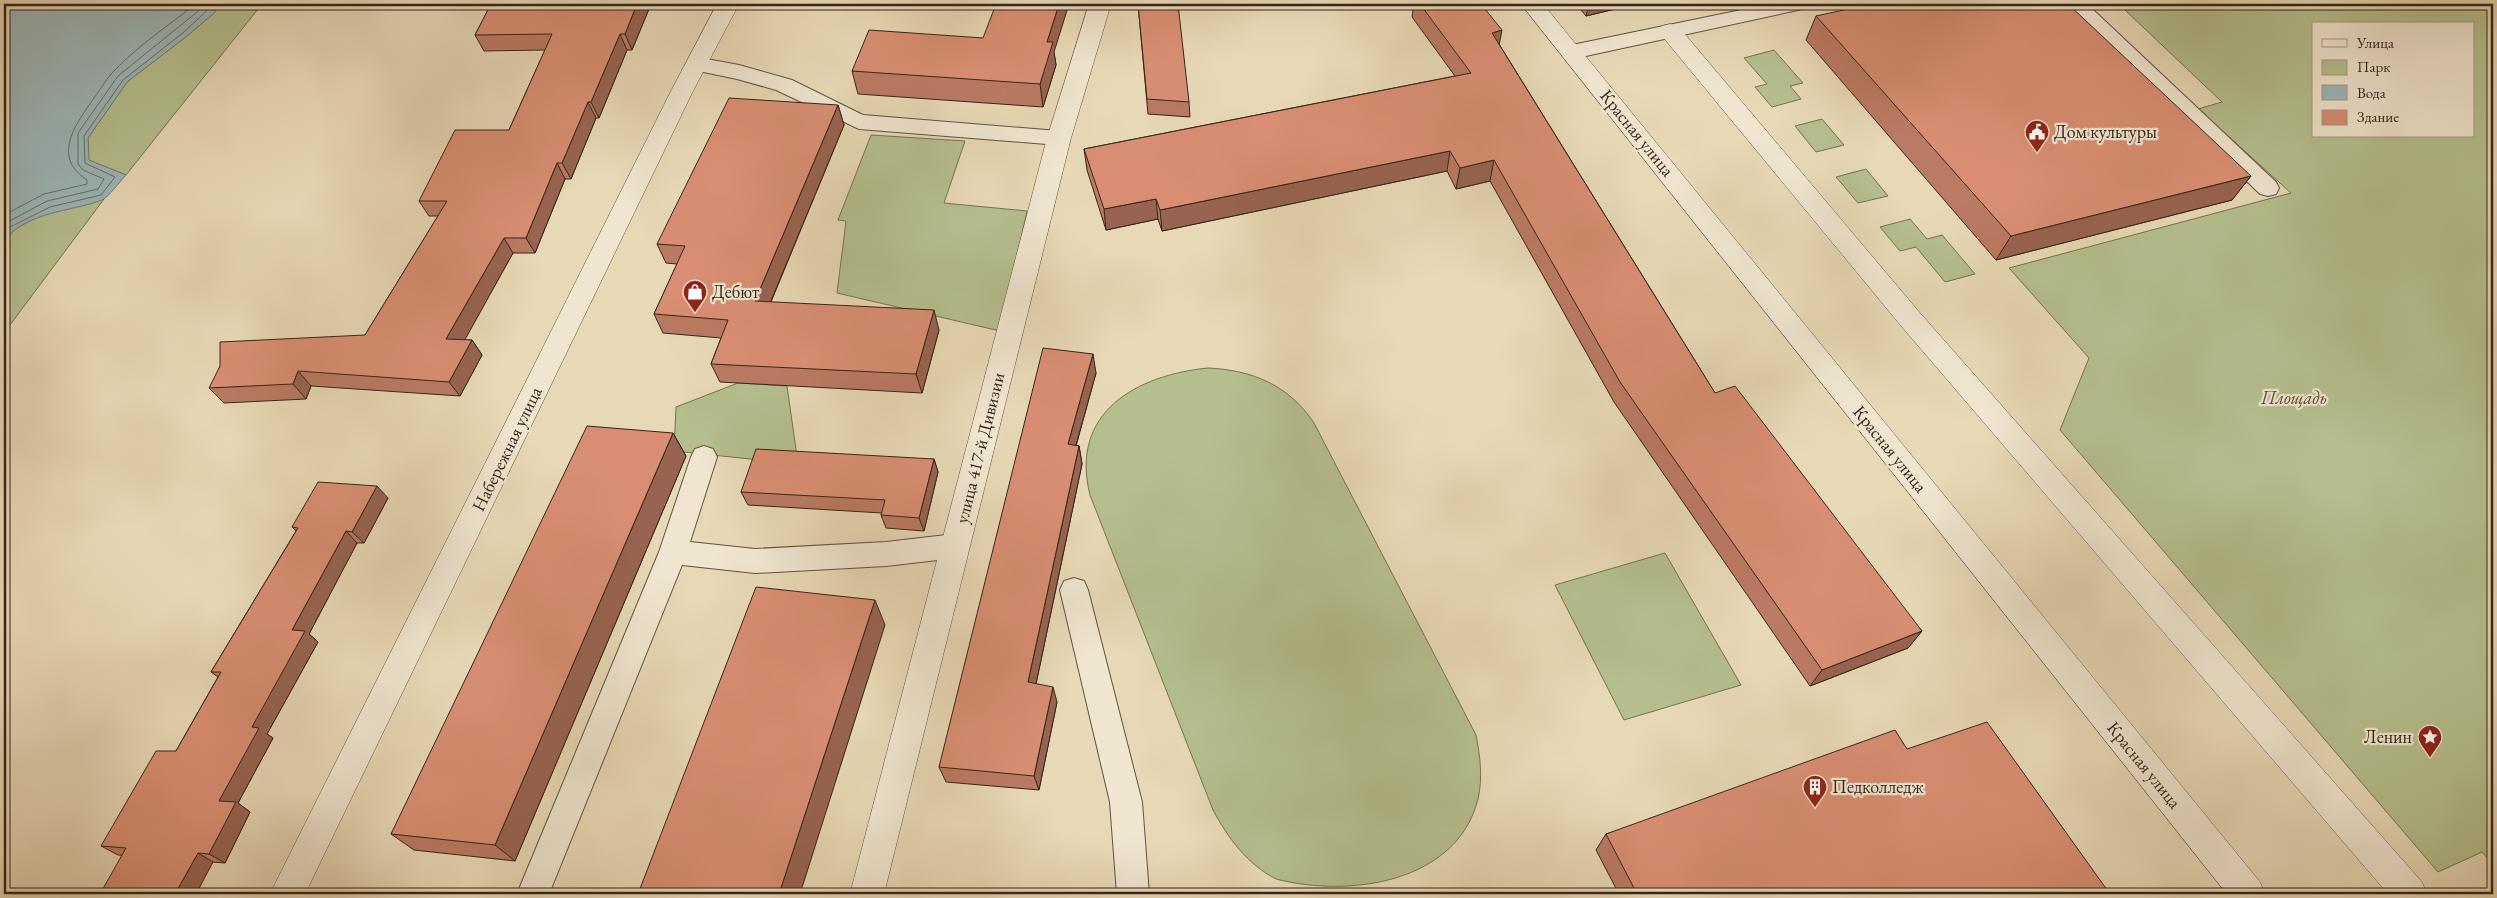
<svg xmlns="http://www.w3.org/2000/svg" width="2497" height="898" font-family="'EB Garamond',serif">
  <style>
    .green { fill: #b5bf8e; stroke: #757255; fill-rule: evenodd }
    .water { fill: #9cb7b9; stroke: #737d7a }
    .lines { fill: none; stroke-linecap: round; stroke-linejoin: round }
    .shore { stroke: #686e6a; stroke-width: 1 }
    .service-casing { stroke: #625242; stroke-width: 2 }
    .pedestrian-casing { stroke: #625242; stroke-width: 1 }
    .minor-casing { stroke: #625242; stroke-width: 1 }
    .tertiary-casing { stroke: #625242; stroke-width: 1 }
    .service { fill: #f0e6d0; fill-rule: evenodd }
    .pedestrian { fill: #f0e6d0; fill-rule: evenodd }
    .minor { fill: #f0e6d0; fill-rule: evenodd }
    .tertiary { fill: #f0e6d0; fill-rule: evenodd }
    .wall { fill: #bb7a63; stroke: #35251c }
    .shaded-wall { fill: #986350; stroke: #35251c }
    .building { fill: #d98e73; stroke: #35251c }
    .labels { text-anchor: middle; stroke-width: 4.5; stroke-linejoin: round; paint-order: stroke }
    .poi-label { font-size: 18px; fill: #35251c; stroke: #f0e6d0; text-anchor: start }
    .street-label { font-size: 18px; fill: #35251c; stroke: #f0e6d0 }
    .park-label { font-size: 18px; font-style: italic; fill: #554c38; stroke: #f0e6d0 }
  </style>
  <rect width="100%" height="100%" fill="#e8d9b6"/>
  <filter id="stains"><feTurbulence type="fractalNoise" baseFrequency=".004" numOctaves="4"/><feColorMatrix values="0 0 0 0 .2 0 0 0 0 .09 0 0 0 0 .02 0 0 0 .5 -.17"/></filter>
  <radialGradient id="worn" r=".72"><stop offset=".6" stop-color="#630" stop-opacity="0"/><stop offset="1" stop-color="#630" stop-opacity=".3"/></radialGradient>
  <g class="green">
    <polygon points="220,4 262,4 126,175 88,160 88,138 127,82 187,36 214,13"/>
    <path d="M2129,4h364v861l-11,-13 -44,20 -378,-442 29,-72 -80,-90 282,-75 -93,-84 24,-7 -97,-92zM2313,24h160v112h-160z"/>
    <polygon points="1774,50 1803,83 1790,86 1801,99 1772,107 1755,87 1767,84 1744,58"/>
    <polygon points="1822,119 1844,145 1816,152 1795,126"/>
    <polygon points="871,135 965,141 944,203 1027,211 1000,331 837,293 846,221 838,220"/>
    <polygon points="1866,169 1888,196 1858,203 1836,177"/>
    <path d="M104,199l-100,134v-93c22,-26 68,-33 100,-41z"/>
    <polygon points="1910,219 1927,239 1942,235 1975,274 1945,282 1916,247 1900,251 1880,227"/>
    <path d="M1208,368c44,2 81,17 106,55l162,312c4,21 7,42 2,64 -21,84 -129,99 -202,80 -29,-15 -48,-41 -63,-69l-123,-315c-21,-83 47,-120 118,-127z"/>
    <polygon points="738,383 787,386 798,464 674,451 676,407"/>
    <polygon points="1665,553 1741,685 1624,720 1555,585"/>
  </g>
  <path class="water" d="M4,4h216l-6,9 -27,23 -60,46 -39,56 1,22 37,15c-7,7 -16,21 -24,25 -32,12 -73,11 -98,40z"/>
  <g class="lines">
    <g class="shore">
      <path d="M4,215l40,-21 43,-10v-4c-37,-24 -10,-57 7,-82 7,-9 13,-21 21,-28 24,-25 54,-45 81,-66"/>
      <polyline points="4,224 47,201 98,189 104,179 83,170 78,164 78,133 118,76 207,4"/>
      <polyline points="4,233 8,228 50,207 101,195 115,177 85,163 84,136 123,80 184,32 214,4"/>
    </g>
    <defs>
      <g id="service">
        <polygon points="1770,4 1808,4 1805,8 1798,10 1572,59 1565,57 1562,52 1565,47 1572,45"/>
        <polygon points="2065,4 2087,4 2276,182 2279,188 2276,194 2268,196 2260,194"/>
        <polygon points="696,57 739,65 792,80 863,115 1059,131 1067,133 1070,138 1067,143 1059,145 859,129 776,90 737,79 689,69 686,64 689,59"/>
        <polygon points="704,446 713,449 717,457 690,542 755,549 886,542 955,534 965,538 969,546 965,554 955,558 886,566 755,573 682,565 549,894 517,894 659,552 691,457 695,449"/>
        <polygon points="1074,578 1084,581 1088,590 1142,802 1149,894 1117,894 1110,802 1060,590 1064,581"/>
      </g>
      <polygon id="pedestrian" points="1670,24 1678,26 1920,313 2422,882 2427,894 2388,894 1902,327 1662,36 1659,31 1662,26"/>
      <g id="minor">
        <polygon points="1089,4 1111,4 1071,138 884,894 850,894 1047,138"/>
        <polygon points="1521,4 1543,4 2260,882 2265,894 2227,894"/>
      </g>
      <polygon id="tertiary" points="717,4 739,4 693,91 305,894 270,894 671,91"/>
    </defs>
    <use href="#service" class="service-casing"/>
    <use href="#pedestrian" class="pedestrian-casing"/>
    <use href="#minor" class="minor-casing"/>
    <use href="#tertiary" class="tertiary-casing"/>
    <use href="#service" class="service"/>
    <use href="#pedestrian" class="pedestrian"/>
    <use href="#minor" class="minor"/>
    <use href="#tertiary" class="tertiary"/>
  </g>
  <g class="wall">
    <polygon points="491,4 651,4 632,50 627,50 599,118 596,118 571,179 565,179 535,253 513,253 464,340 472,340 482,355 460,396 311,386 306,399 224,403 209,388 365,335 438,216 429,216 419,201 509,130 545,50 484,51 475,35"/>
    <polygon points="1138,4 1189,102 1190,117 1148,114"/>
    <polygon points="1408,4 1481,4 1499,44 1715,393 1922,631 1908,648 1810,686 1614,402 1490,181 1456,189 1447,171 1162,231 1158,219 1106,230 1087,170 1084,149 1455,76 1412,17 1413,11"/>
    <polygon points="1576,4 1636,4 1586,16"/>
    <polygon points="1816,16 2251,176 2232,200 1996,260 1806,40"/>
    <polygon points="1054,52 1056,65 1043,107 858,94 852,71"/>
    <polygon points="838,105 844,125 771,302 939,330 922,393 720,382 711,364 721,338 663,333 654,314 677,264 666,263 657,244"/>
    <polygon points="1096,373 1076,446 1079,446 1082,464 1036,684 1057,702 1039,790 946,782 939,767"/>
    <polygon points="673,433 686,456 515,861 414,850 391,834"/>
    <polygon points="934,459 938,472 924,531 886,528 881,515 882,513 748,505 741,492"/>
    <polygon points="388,498 364,543 357,543 309,634 318,642 267,734 273,738 238,803 250,812 225,863 118,855 101,846 176,751 218,677 211,672 296,531 292,527"/>
    <polygon points="1907,749 2110,894 1619,894 1596,850 1606,834"/>
  </g>
  <g class="shaded-wall">
    <polygon points="637,4 651,4 632,50 625,34"/>
    <polygon points="1059,4 1069,4 1054,52 1056,65 1043,107 1040,84 1047,42"/>
    <polygon points="1589,4 1636,4 1586,16"/>
    <polygon points="1502,30 1498,51 1492,33"/>
    <polygon points="620,34 627,50 599,118 591,102"/>
    <polygon points="588,102 596,118 571,179 562,163"/>
    <polygon points="838,105 844,125 763,320 755,301"/>
    <polygon points="1450,151 1447,171 1162,231 1160,210"/>
    <polygon points="1494,160 1490,181 1456,189 1460,168"/>
    <polygon points="557,163 565,179 535,253 526,238"/>
    <polygon points="2251,176 2232,200 1996,260 2011,236"/>
    <polygon points="1156,199 1158,219 1106,230 1104,209"/>
    <polygon points="504,238 513,253 457,354 446,339"/>
    <polygon points="934,310 939,330 922,393 916,374"/>
    <polygon points="472,340 482,355 460,396 449,382"/>
    <polygon points="1093,354 1096,373 1071,463 1068,444"/>
    <polygon points="298,371 311,386 306,399 293,384"/>
    <polygon points="673,433 686,456 515,861 495,845"/>
    <polygon points="1079,446 1082,464 1033,698 1028,682"/>
    <polygon points="934,459 938,472 924,531 919,518"/>
    <polygon points="377,486 388,498 364,543 352,532"/>
    <polygon points="346,531 357,543 309,634 318,642 267,734 273,738 238,803 250,812 225,863 209,854 219,801 252,727 292,630"/>
    <polygon points="875,600 885,625 800,894 779,894"/>
    <polygon points="1922,631 1908,648 1810,686 1822,670"/>
    <polygon points="1053,687 1057,702 1039,790 1034,776"/>
    <polygon points="198,853 213,862 196,894 175,894"/>
  </g>
  <g class="building">
    <polygon points="491,4 637,4 625,34 620,34 591,102 588,102 562,163 557,163 526,238 504,238 446,339 472,340 449,382 298,371 293,384 209,388 220,366 220,342 365,335 447,201 419,201 455,130 509,130 552,34 475,35"/>
    <polygon points="996,4 1059,4 1047,42 1053,42 1040,84 852,71 869,30 983,38"/>
    <polygon points="1138,4 1178,4 1189,102 1147,99"/>
    <polygon points="1420,4 1481,4 1502,30 1492,33 1715,393 1735,386 1922,631 1822,670 1620,382 1494,160 1460,168 1450,151 1160,210 1156,199 1104,209 1084,149 1471,73"/>
    <polygon points="1871,4 2068,4 2251,176 2011,236 1816,16"/>
    <polygon points="729,98 838,105 755,301 934,310 916,374 711,364 728,320 654,314 685,246 657,244"/>
    <polygon points="1043,348 1093,354 1068,444 1079,446 1028,682 1053,687 1034,776 939,767"/>
    <polygon points="587,426 673,433 495,845 391,834"/>
    <polygon points="756,449 934,459 919,518 881,515 885,500 741,492"/>
    <polygon points="318,482 377,486 352,532 346,531 292,630 305,631 252,727 259,728 219,801 236,802 209,854 198,853 175,894 100,894 126,848 101,846 156,751 176,751 221,672 211,672 298,528 292,527"/>
    <polygon points="756,587 875,600 779,894 638,894"/>
    <polygon points="1987,722 2110,894 1637,894 1606,834 1895,730 1907,749"/>
    <polygon points="1032,891 1032,894 1009,894"/>
  </g>
  <defs>
    <symbol id="civic-pin" viewBox="-11 -11 22 30"><path d="M0 17L-7.5 6A9.5 9.5 0 1 1 7.5 6Z" fill="#8f2418" stroke="#f0e6d0"/><path d="M-.6-6.5H3V-4.5H.6V-3L4-1V1h2V6H-6V1h2V-1L-.6-3ZM-1.2 2.5V6h2.4V2.5Z" fill="#fff"/></symbol>
    <symbol id="shop-pin" viewBox="-11 -11 22 30"><path d="M0 17L-7.5 6A9.5 9.5 0 1 1 7.5 6Z" fill="#8f2418" stroke="#f0e6d0"/><path d="M-5-2.5h2.3a2.7 3.5 0 0 1 5.4 0H5L5.5 6h-11ZM-1.5-2.5h3a1.5 2.3 0 0 0-3 0Z" fill="#fff"/></symbol>
    <symbol id="sight-pin" viewBox="-11 -11 22 30"><path d="M0 17L-7.5 6A9.5 9.5 0 1 1 7.5 6Z" fill="#8f2418" stroke="#f0e6d0"/><path d="M0-6L1.8-2.2L6-1.7L2.9 1.2L3.7 5.4L0 3.3L-3.7 5.4L-2.9 1.2L-6-1.7L-1.8-2.2Z" fill="#fff"/></symbol>
    <symbol id="building-pin" viewBox="-11 -11 22 30"><path d="M0 17L-7.5 6A9.5 9.5 0 1 1 7.5 6Z" fill="#8f2418" stroke="#f0e6d0"/><path d="M-4-6H4V6H1V3H-1V6H-4ZM-2.5-4.3h1.7v1.8h-1.7ZM.8-4.3h1.7v1.8H.8ZM-2.5-1h1.7V.8h-1.7ZM.8-1h1.7V.8H.8Z" fill="#fff"/></symbol>
  </defs>
  <g fill-rule="evenodd">
    <use href="#civic-pin" x="2023" y="118" width="28" height="38"/>
    <use href="#shop-pin" x="681" y="278" width="28" height="38"/>
    <use href="#sight-pin" x="2416" y="723" width="28" height="38"/>
    <use href="#building-pin" x="1801" y="773" width="28" height="38"/>
  </g>
  <g class="labels">
    <g class="poi-label">
      <text x="2054" y="138">Дом культуры</text>
      <text x="712" y="298">Дебют</text>
      <text x="2412" y="743" text-anchor="end">Ленин</text>
      <text x="1832" y="793">Педколледж</text>
    </g>
    <g class="street-label">
      <text transform="translate(1637 133) rotate(51)" y="6">Красная улица</text>
      <text transform="translate(980 448) rotate(-76)" y="6">улица 417-й Дивизии</text>
      <text transform="translate(507 449) rotate(-64)" y="6">Набережная улица</text>
      <text transform="translate(1890 449) rotate(51)" y="6">Красная улица</text>
      <text transform="translate(2144 765) rotate(51)" y="6">Красная улица</text>
    </g>
    <g class="park-label">
      <text x="2294" y="404">Площадь</text>
    </g>
  </g>
  <rect width="2497" height="898" fill="none" stroke="#e8d9b6" stroke-width="20"/>
  <rect x="5" y="5" width="2487" height="888" fill="none" stroke="#35251c" stroke-width="2.5"/>
  <rect x="10" y="10" width="2477" height="878" fill="none" stroke="#35251c"/>
  <rect x="2312" y="22" width="162" height="115" fill="#f0e6d0" stroke="#a59988"/>
  <rect x="2322" y="39" width="25" height="8" fill="#f0e6d0" stroke="#a59988"/>
  <text x="2357" y="48" font-size="15" fill="#35251c">Улица</text>
  <rect x="2322" y="60" width="25" height="15" fill="#b5bf8e" stroke="#a59988"/>
  <text x="2357" y="72" font-size="15" fill="#35251c">Парк</text>
  <rect x="2322" y="85" width="25" height="15" fill="#9cb7b9" stroke="#a59988"/>
  <text x="2357" y="98" font-size="15" fill="#35251c">Вода</text>
  <rect x="2322" y="110" width="25" height="15" fill="#d98e73" stroke="#a59988"/>
  <text x="2357" y="122" font-size="15" fill="#35251c">Здание</text>
  <rect width="100%" height="100%" filter="url(#stains)"/>
  <rect width="100%" height="100%" fill="url(#worn)"/>
</svg>
